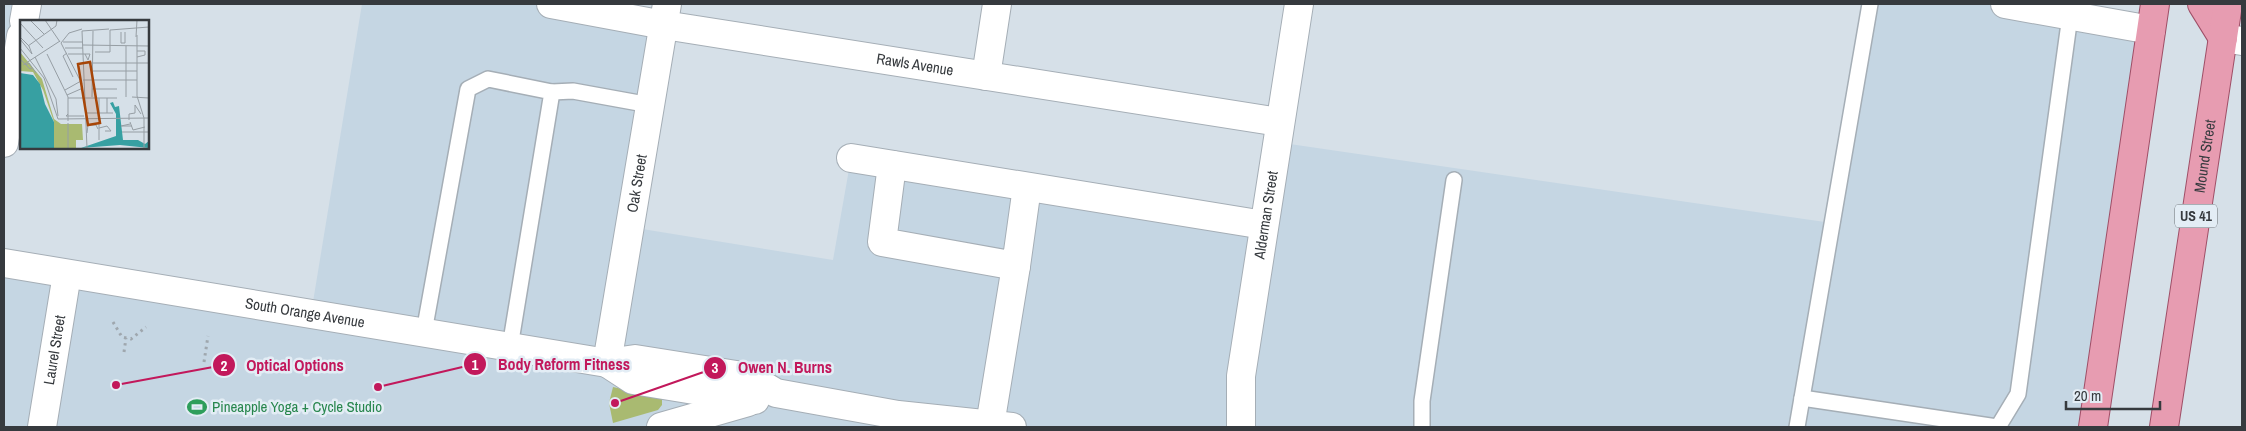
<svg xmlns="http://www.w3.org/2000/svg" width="2246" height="431" font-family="'Archivo Narrow',sans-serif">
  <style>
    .built { fill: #c5d6e3 }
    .green { fill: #a9ba71 }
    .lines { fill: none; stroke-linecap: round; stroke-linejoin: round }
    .service-casing { stroke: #a5aeb6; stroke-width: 18 }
    .minor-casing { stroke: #a5aeb6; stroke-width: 30 }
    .tertiary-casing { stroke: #a5aeb6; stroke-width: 30 }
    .primary-casing { stroke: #9f4f67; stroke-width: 30 }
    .path { stroke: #9fa7ae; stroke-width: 3; stroke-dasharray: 2.5 4; stroke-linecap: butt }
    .service { stroke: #fff; stroke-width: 15 }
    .minor { stroke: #fff; stroke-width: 28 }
    .tertiary { stroke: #fff; stroke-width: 28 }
    .primary { stroke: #e79cb1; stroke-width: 28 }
    .labels { text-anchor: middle; stroke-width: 5; stroke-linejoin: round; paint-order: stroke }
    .shield { fill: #e3edf5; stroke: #6a7075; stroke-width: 1 }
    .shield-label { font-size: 14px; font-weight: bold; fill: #363a3e }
    .street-label { font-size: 15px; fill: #363a3e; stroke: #e3edf5 }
    .leisure-label { font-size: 15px; fill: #27864d; stroke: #e3edf5; text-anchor: start }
    .inset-road { fill: none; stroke: #969ea4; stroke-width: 1 }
    .view { fill: #a74507; fill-opacity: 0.15; stroke: #a74507; stroke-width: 2.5 }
    .inset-edge { fill: none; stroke: #363a3e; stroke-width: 2.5 }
    .leader { fill: none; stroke: #c2185b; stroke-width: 2 }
    .callout-dot { fill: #c2185b; stroke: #e3edf5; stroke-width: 2 }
    .mark-label { font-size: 15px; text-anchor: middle; font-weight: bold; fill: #fff }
    .callout-label { font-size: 16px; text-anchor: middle; font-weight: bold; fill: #c2185b; stroke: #e3edf5; stroke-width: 5; stroke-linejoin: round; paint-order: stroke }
  </style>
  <rect width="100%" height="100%" fill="#d6e0e8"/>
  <g class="built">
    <polygon points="4,4 27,4 4,143"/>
    <polygon points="362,4 551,4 664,25 630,227 833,260 851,158 1263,225 1276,142 1832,223 1870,4 2005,4 2151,30 2093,427 4,427 4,263 311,314"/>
  </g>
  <polygon class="green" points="613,387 658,397 662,399 662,405 658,410 613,423 609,403"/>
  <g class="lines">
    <defs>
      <g id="service">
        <polyline points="552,92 573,91 650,105"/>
        <polyline points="424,332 468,89 488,79 552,92 510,347"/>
        <polyline points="1802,398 1997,427"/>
        <polyline points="1422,427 1422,401 1454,180"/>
        <polyline points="1797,427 1870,4"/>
        <polyline points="1998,427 2018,394 2070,16"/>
      </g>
      <g id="minor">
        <path id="s1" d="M551,4l113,21 615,97"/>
        <polyline points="2005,4 2151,30"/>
        <polyline points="24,21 27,4"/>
        <polyline points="2223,38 2242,41"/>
        <polyline points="986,76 997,4"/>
        <polyline points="4,143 21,36"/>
        <polyline points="851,158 1264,225"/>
        <polyline points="892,165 882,242 1016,266 1027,187"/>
        <path id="s2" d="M607,363l60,-359"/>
        <polyline points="990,425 1016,266"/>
        <path id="s3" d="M42,427l25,-153"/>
        <path id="s4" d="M1241,427v-51l58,-372"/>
      </g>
      <g id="tertiary">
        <path id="s5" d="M4,263l603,100 28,-4 114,18 27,16 122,22 114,12"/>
        <polyline points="607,363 633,380 755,400"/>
        <polyline points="661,427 748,402"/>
      </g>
      <g id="primary">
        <polyline points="2202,4 2223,38"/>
        <polyline points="2093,427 2155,4"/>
        <path id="s6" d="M2164,427l64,-423"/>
      </g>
    </defs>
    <use href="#service" class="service-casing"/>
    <use href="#minor" class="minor-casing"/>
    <use href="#tertiary" class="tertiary-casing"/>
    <use href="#primary" class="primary-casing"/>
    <g class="path">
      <polyline points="113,322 122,337 131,339 146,327"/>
      <polyline points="124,352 126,338"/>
      <polyline points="204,362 208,336"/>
    </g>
    <use href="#service" class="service"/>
    <use href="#minor" class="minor"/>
    <use href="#tertiary" class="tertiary"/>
    <use href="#primary" class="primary"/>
  </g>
  <defs>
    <symbol id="stadium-bare" viewBox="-9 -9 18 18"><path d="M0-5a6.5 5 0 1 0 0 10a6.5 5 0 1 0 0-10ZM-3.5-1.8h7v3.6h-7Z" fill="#2e9e5b" stroke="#e3edf5" stroke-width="2.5" paint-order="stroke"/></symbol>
  </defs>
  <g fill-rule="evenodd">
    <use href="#stadium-bare" x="183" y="393" width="28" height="28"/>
  </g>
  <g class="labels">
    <rect class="shield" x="2175" y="204.5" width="42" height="23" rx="4"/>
    <g class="shield-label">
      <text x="2196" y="221">US 41</text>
    </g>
    <g class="street-label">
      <text dy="5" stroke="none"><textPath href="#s1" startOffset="369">Rawls Avenue</textPath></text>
      <text dy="5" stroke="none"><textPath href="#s6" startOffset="274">Mound Street</textPath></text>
      <text dy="5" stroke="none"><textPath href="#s2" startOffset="182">Oak Street</textPath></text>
      <text dy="5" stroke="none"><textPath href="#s4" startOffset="214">Alderman Street</textPath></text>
      <text dy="5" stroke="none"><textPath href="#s5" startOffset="305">South Orange Avenue</textPath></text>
      <text dy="5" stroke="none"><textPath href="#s3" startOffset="78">Laurel Street</textPath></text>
    </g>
    <g class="leisure-label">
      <text x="212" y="412">Pineapple Yoga + Cycle Studio</text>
    </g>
  </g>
  <g transform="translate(20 20)">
    <rect width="129" height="129" fill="#d6e0e8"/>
    <path d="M0,32l22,27 12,40 7,5h21l1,16h-7v8h-22v-26l-11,-32 -10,-18 -13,-1z" fill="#a9ba71"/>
    <path d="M0,53l13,2 7,9 5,20 9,18v26h-34zM93,82l2,5 4,-1 4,34h15l7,4 4,-3v7l-29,-3 -39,3 35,-12v-22l-6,-11z" fill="#37a0a2"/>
    <path class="inset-road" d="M10,0l14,14M25,0l15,22M0,3l23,25M90,10l39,-3M62,11l5,117M62,11l27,-2M101,12v11h4v-11M117,15v61l7,22v30M0,17l9,9 3,8 -12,-15M116,17l1,-17M43,22h20M41,23l21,41M41,23l8,-10 13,-4M63,25l66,1M8,26l28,-20 1,-6M106,26v51M0,28l24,30 14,41 91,-1M45,28h18M117,31h8v4l-8,2M75,32h15v-22M47,33l-4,3 10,21M27,34l21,43v24M48,34h22l-2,6 -3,-6M15,37l21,42 2,17M0,39l10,10 2,-1M63,43h66M3,45l37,-24M6,45l3,-2 7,10M73,51h44M63,60h54M72,69h25M45,70l16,-9M47,75l16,-7M72,77l1,-66M112,77l17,1M48,78h49M87,78v15M65,93h28M48,94l-2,2h18M79,100v-22M109,100v-6l6,-1v-8l6,9M110,102l3,8 12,-3M48,103v25M79,103v17M110,104l-9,2h11M79,108l8,-2 4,5h-6M102,112h27M67,113l1,-8h8l2,4"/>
    <path class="view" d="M70,42l10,61 -12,2 -10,-61z"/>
    <rect width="129" height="129" class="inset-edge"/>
  </g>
  <path class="leader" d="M378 387L475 364M116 385L224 365M615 403L715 368"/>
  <g class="callout-dot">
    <circle cx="378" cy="387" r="5"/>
    <circle cx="116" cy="385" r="5"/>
    <circle cx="615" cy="403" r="5"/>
    <circle cx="475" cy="364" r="12"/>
    <circle cx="224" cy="365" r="12"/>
    <circle cx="715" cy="368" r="12"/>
  </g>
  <g class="mark-label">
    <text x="475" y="370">1</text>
    <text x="224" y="371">2</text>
    <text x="715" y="373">3</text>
  </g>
  <g class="callout-label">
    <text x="564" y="370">Body Reform Fitness</text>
    <text x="295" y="371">Optical Options</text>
    <text x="785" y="373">Owen N. Burns</text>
  </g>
  <rect width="2246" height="431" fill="none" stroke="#363a3e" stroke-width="10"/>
  <path d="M2066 401v8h94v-8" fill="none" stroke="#363a3e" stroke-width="2.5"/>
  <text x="2074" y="401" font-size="15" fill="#363a3e" stroke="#e3edf5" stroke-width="4" paint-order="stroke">20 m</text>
</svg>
